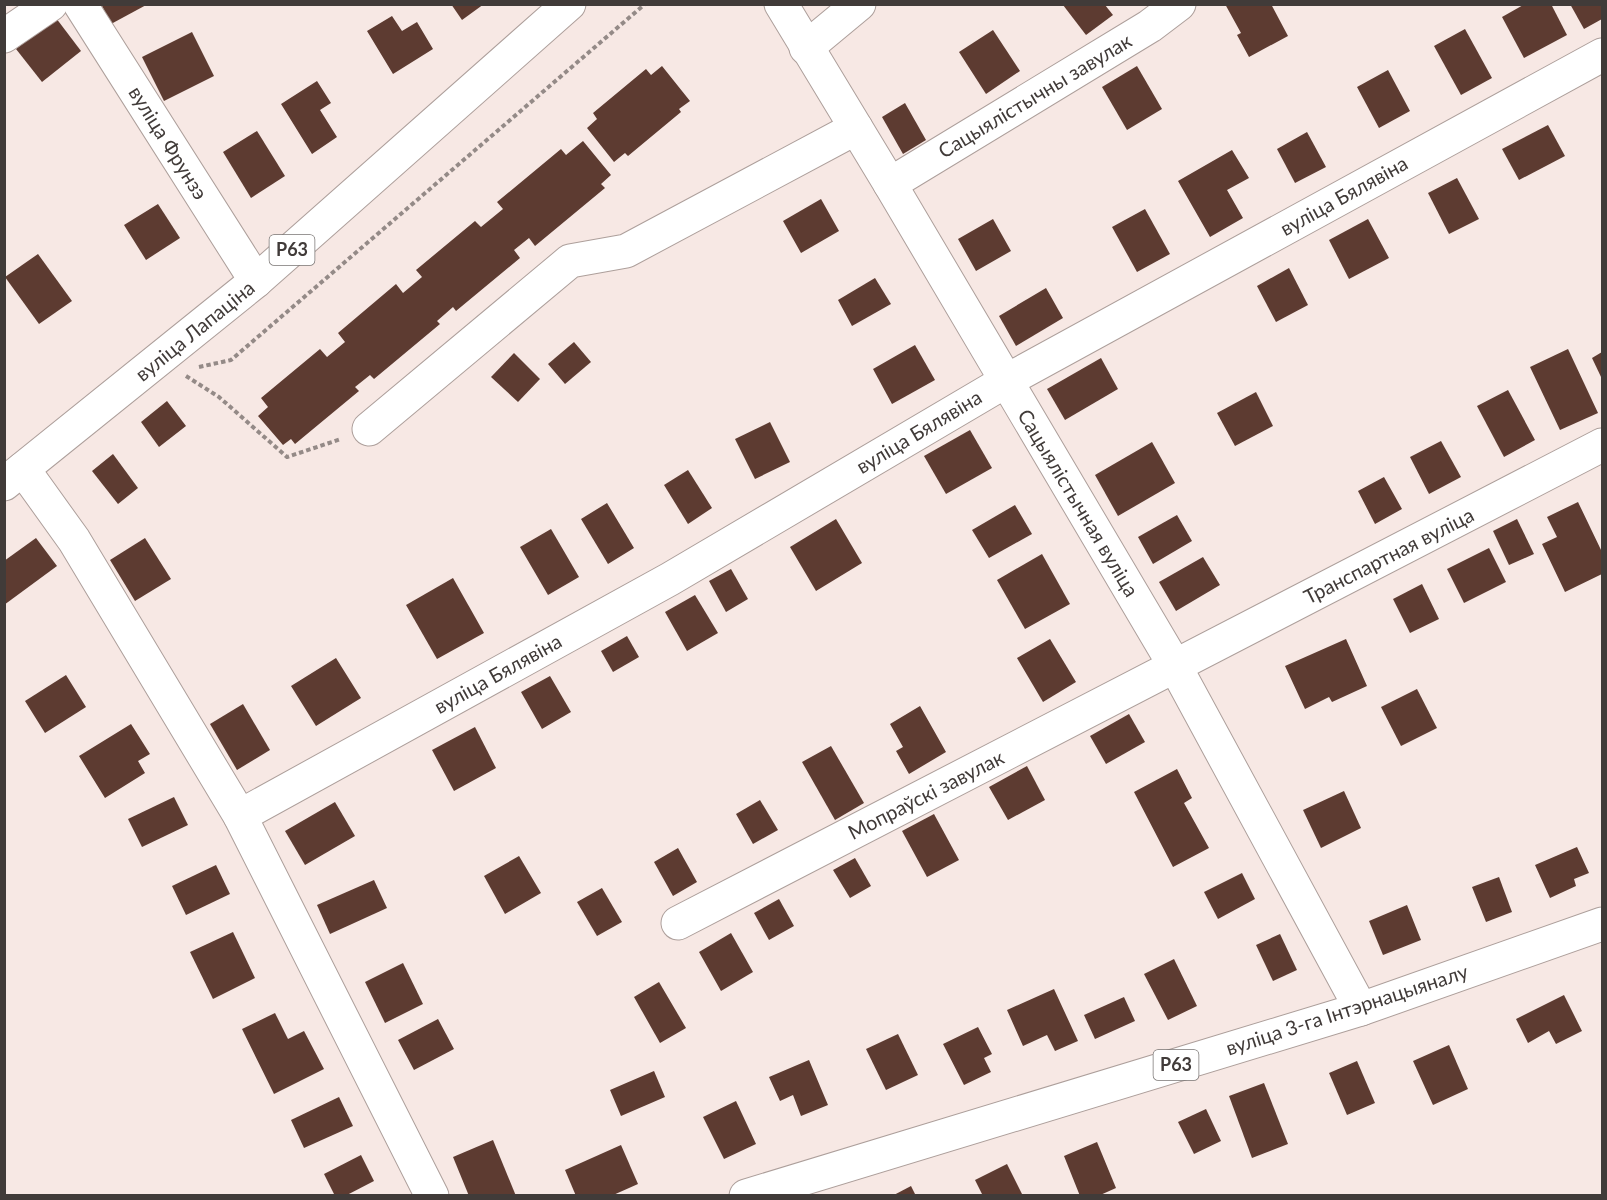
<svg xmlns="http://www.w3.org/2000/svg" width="1607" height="1200" font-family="Lato,sans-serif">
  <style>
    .building { fill: #5d3b31 }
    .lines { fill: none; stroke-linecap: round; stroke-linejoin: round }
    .minor-casing { stroke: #ad9f9b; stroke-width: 35 }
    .major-casing { stroke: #ad9f9b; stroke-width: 35 }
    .path { stroke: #948a87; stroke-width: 4; stroke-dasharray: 4.5 3; stroke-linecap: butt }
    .minor { stroke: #fff; stroke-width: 33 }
    .major { stroke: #fff; stroke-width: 33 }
    .labels { text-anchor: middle; stroke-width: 6; stroke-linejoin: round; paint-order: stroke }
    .shield { fill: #fff; stroke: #7a7674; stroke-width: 1.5 }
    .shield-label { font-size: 18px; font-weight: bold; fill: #413b39 }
    .street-label { font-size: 20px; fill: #413b39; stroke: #fff }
  </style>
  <rect width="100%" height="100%" fill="#f7e8e4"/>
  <g class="building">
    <polygon points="101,4 148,4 111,24"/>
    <polygon points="451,4 484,4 462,20"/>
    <polygon points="1225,4 1271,4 1288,36 1249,57 1237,35 1241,33"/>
    <polygon points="1525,4 1551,4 1567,35 1524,58 1502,17"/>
    <polygon points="1570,4 1602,4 1602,19 1584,29"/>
    <polygon points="1063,5 1105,5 1113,15 1086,35"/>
    <polygon points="392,16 402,31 417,22 433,49 393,74 367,31"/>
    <polygon points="56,18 81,51 42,82 16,49"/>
    <polygon points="1465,29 1492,78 1461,95 1434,46"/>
    <polygon points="993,30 1020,71 986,94 959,52"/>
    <polygon points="192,32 214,76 164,101 142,57"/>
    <polygon points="662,66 690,101 679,109 681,112 628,156 625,153 614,162 587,128 597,119 593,113 646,69 651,75"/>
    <polygon points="1137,66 1162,109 1127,130 1102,87"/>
    <polygon points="1388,70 1410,111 1379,128 1357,87"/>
    <polygon points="317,81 331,103 320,110 337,137 312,154 281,104"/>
    <polygon points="905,103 926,140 903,154 882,117"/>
    <polygon points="1548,125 1565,156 1519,180 1502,149"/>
    <polygon points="257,131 285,176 251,198 223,152"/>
    <polygon points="1307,132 1326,167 1295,183 1277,149"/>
    <polygon points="583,141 611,175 601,184 605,188 535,246 529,238 514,250 520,258 456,311 453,307 437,321 440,324 374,379 370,375 355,387 359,391 295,444 291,439 283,445 258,416 268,407 261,398 320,349 327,357 345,342 338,333 396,284 403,293 422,277 416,270 475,221 481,227 503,209 497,202 561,149 566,155"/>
    <polygon points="1232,150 1249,178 1227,190 1243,218 1210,237 1178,181"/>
    <polygon points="1457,178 1479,219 1449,234 1428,193"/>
    <polygon points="821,199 839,231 801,253 783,221"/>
    <polygon points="158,204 180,238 146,260 124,225"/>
    <polygon points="1145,209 1170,254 1137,272 1112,227"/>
    <polygon points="993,219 1011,251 976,271 958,239"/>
    <polygon points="1368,219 1389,258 1349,279 1329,240"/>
    <polygon points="38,254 72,301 39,324 5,277"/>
    <polygon points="1289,268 1308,305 1276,322 1257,286"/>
    <polygon points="875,278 891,304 852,326 838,300"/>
    <polygon points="1046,288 1063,318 1016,346 999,316"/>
    <polygon points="574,342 591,362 565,384 548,364"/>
    <polygon points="915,345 935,380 892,404 873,369"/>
    <polygon points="1568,349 1598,413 1560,430 1530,367"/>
    <polygon points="1602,352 1602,379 1592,358"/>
    <polygon points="514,353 540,379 518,402 491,377"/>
    <polygon points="1101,358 1118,389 1065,420 1047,389"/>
    <polygon points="1508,390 1535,440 1504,457 1477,406"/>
    <polygon points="1256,392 1273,426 1235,446 1217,413"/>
    <polygon points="167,401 186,426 159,447 141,422"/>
    <polygon points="770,422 790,462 755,479 735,439"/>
    <polygon points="970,430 992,468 946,494 924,456"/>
    <polygon points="1441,441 1461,477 1429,494 1410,457"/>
    <polygon points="1152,442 1175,483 1118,516 1095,475"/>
    <polygon points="113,454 138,488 118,504 92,471"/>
    <polygon points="688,470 712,508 688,524 664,485"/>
    <polygon points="1384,477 1402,509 1375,524 1358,491"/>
    <polygon points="1578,502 1602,552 1602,574 1565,592 1542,544 1557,537 1547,517"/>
    <polygon points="607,503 634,548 608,564 581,519"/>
    <polygon points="1015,505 1032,534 989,558 972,530"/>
    <polygon points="1177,515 1192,541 1153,564 1138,537"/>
    <polygon points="836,519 862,563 816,591 790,547"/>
    <polygon points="1517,519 1534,554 1509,565 1493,531"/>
    <polygon points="551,529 579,577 548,595 520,547"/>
    <polygon points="36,538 57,566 4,605 4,561"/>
    <polygon points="145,538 171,579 135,601 110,560"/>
    <polygon points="1489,548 1506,582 1464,603 1447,569"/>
    <polygon points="1042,554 1070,604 1025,629 997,580"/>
    <polygon points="1203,557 1220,585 1176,611 1159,582"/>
    <polygon points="731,569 748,599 726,612 709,581"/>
    <polygon points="453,578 484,633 437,659 406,605"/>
    <polygon points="1422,584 1439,619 1410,633 1393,599"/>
    <polygon points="695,595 718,633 687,651 665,612"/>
    <polygon points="627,636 639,657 613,672 601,651"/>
    <polygon points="1050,639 1076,682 1043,702 1017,658"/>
    <polygon points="1346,639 1367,686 1332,702 1329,697 1305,709 1285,666"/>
    <polygon points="336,658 361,698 316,726 291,686"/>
    <polygon points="66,675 86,707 45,733 25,701"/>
    <polygon points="550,676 571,712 542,729 521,692"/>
    <polygon points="1417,689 1437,728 1401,746 1381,707"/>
    <polygon points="243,704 270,750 237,770 210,724"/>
    <polygon points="920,706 946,752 909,774 896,751 903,747 890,724"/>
    <polygon points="1129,714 1145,742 1106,764 1090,736"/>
    <polygon points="131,724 150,754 138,761 145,773 105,798 79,756"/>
    <polygon points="475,727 496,768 454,791 432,750"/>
    <polygon points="831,746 864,803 835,820 802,762"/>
    <polygon points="1027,766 1045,800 1008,820 989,787"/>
    <polygon points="1177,769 1192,798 1184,803 1209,848 1173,867 1134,792"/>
    <polygon points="1344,791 1361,828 1321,848 1303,810"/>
    <polygon points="174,797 188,825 142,847 128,819"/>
    <polygon points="760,800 778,830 753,844 736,814"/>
    <polygon points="335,802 355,836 305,865 285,831"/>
    <polygon points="934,814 959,860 927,877 902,831"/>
    <polygon points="1577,847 1589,873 1574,879 1576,886 1550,898 1535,865"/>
    <polygon points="678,848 697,882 673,896 654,862"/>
    <polygon points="519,856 541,893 505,914 484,876"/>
    <polygon points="855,858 871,886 850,898 833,870"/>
    <polygon points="216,865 230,894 186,915 172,886"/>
    <polygon points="1242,873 1255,899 1218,919 1204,892"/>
    <polygon points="1499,877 1512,912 1486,922 1472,887"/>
    <polygon points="374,880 387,908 330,934 317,905"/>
    <polygon points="602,888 622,922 597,936 577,902"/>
    <polygon points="779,899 794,926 769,940 754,913"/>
    <polygon points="1407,905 1421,940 1383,955 1369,921"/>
    <polygon points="233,932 255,978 213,999 190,952"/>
    <polygon points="731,933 753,972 721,991 699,952"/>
    <polygon points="1280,934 1297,970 1273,981 1256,945"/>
    <polygon points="1174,959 1197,1006 1168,1020 1144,974"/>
    <polygon points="403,963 423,1004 385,1023 365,982"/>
    <polygon points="659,982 686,1028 660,1043 634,997"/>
    <polygon points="1054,989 1078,1041 1055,1051 1047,1035 1023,1046 1007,1010"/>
    <polygon points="1564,995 1582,1031 1556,1044 1549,1031 1528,1043 1516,1019"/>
    <polygon points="1124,997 1135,1021 1095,1039 1084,1015"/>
    <polygon points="275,1013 288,1039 304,1031 324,1069 274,1094 242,1029"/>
    <polygon points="438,1019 454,1049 414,1070 398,1040"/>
    <polygon points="978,1027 992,1054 984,1058 991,1072 964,1085 943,1044"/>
    <polygon points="898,1034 918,1075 886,1090 866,1049"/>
    <polygon points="1449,1045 1468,1089 1433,1105 1413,1061"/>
    <polygon points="809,1060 828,1105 801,1116 793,1095 780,1101 769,1077"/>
    <polygon points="1357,1061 1375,1103 1347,1115 1329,1073"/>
    <polygon points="654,1071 665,1097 621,1116 610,1090"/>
    <polygon points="1264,1083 1288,1144 1252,1158 1229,1096"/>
    <polygon points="339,1097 353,1126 304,1148 291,1120"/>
    <polygon points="736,1101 756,1144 724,1159 703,1117"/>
    <polygon points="1206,1109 1221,1141 1194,1154 1178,1122"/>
    <polygon points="493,1140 516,1196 469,1196 453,1157"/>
    <polygon points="1097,1142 1116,1188 1098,1196 1080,1196 1064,1156"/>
    <polygon points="621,1145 638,1184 611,1196 576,1196 565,1170"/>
    <polygon points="361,1155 374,1181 345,1196 335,1196 324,1174"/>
    <polygon points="1007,1164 1023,1196 983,1196 975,1180"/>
    <polygon points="911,1186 916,1196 892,1196"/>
  </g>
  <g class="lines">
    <defs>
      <g id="minor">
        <polyline points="80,4 256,281"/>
        <polyline points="781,4 890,184 1175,666 1361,1009"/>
        <polyline points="4,36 51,4"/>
        <polyline points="806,48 859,4"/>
        <polyline points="890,184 1150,26 1179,4"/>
        <polyline points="369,429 570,261 626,251 856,128"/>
        <polyline points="23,469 74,540 240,816 432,1196"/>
        <polyline points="240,816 670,579 1006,381 1602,55"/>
        <polyline points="678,923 1602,445"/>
      </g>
      <g id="major">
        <polyline points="4,484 256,281 569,4"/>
        <polyline points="746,1196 1361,1009 1602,924"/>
      </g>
    </defs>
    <use href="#minor" class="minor-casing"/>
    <use href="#major" class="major-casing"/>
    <g class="path">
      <polyline points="199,367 231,360 645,4"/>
      <polyline points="186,376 219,397 287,457 341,439"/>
    </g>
    <use href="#minor" class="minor"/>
    <use href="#major" class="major"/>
  </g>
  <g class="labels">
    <g class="shield">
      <rect x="269.5" y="235" width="45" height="30" rx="4.5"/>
      <rect x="1153.5" y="1050" width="45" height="30" rx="4.5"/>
    </g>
    <g class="shield-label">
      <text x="292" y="256">Р63</text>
      <text x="1176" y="1071">Р63</text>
    </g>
    <g class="street-label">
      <text transform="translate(1035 96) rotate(-31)" y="7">Сацыялістычны завулак</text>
      <text transform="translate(168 143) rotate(58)" y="7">вуліца Фрунзэ</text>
      <text transform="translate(1344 196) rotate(-29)" y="7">вуліца Бялявіна</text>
      <text transform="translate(195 331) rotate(-39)" y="7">вуліца Лапаціна</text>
      <text transform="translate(919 432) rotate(-31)" y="7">вуліца Бялявіна</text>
      <text transform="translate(1078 503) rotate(59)" y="7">Сацыялістычная вуліца</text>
      <text transform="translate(1389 556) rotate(-27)" y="7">Транспартная вуліца</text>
      <text transform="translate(498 674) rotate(-29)" y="7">вуліца Бялявіна</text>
      <text transform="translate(926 795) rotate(-27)" y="7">Мопраўскі завулак</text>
      <text transform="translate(1347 1010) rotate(-18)" y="7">вуліца 3-га Інтэрнацыяналу</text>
    </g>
  </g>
  <rect width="1607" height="1200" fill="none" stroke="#413b39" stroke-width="12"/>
</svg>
